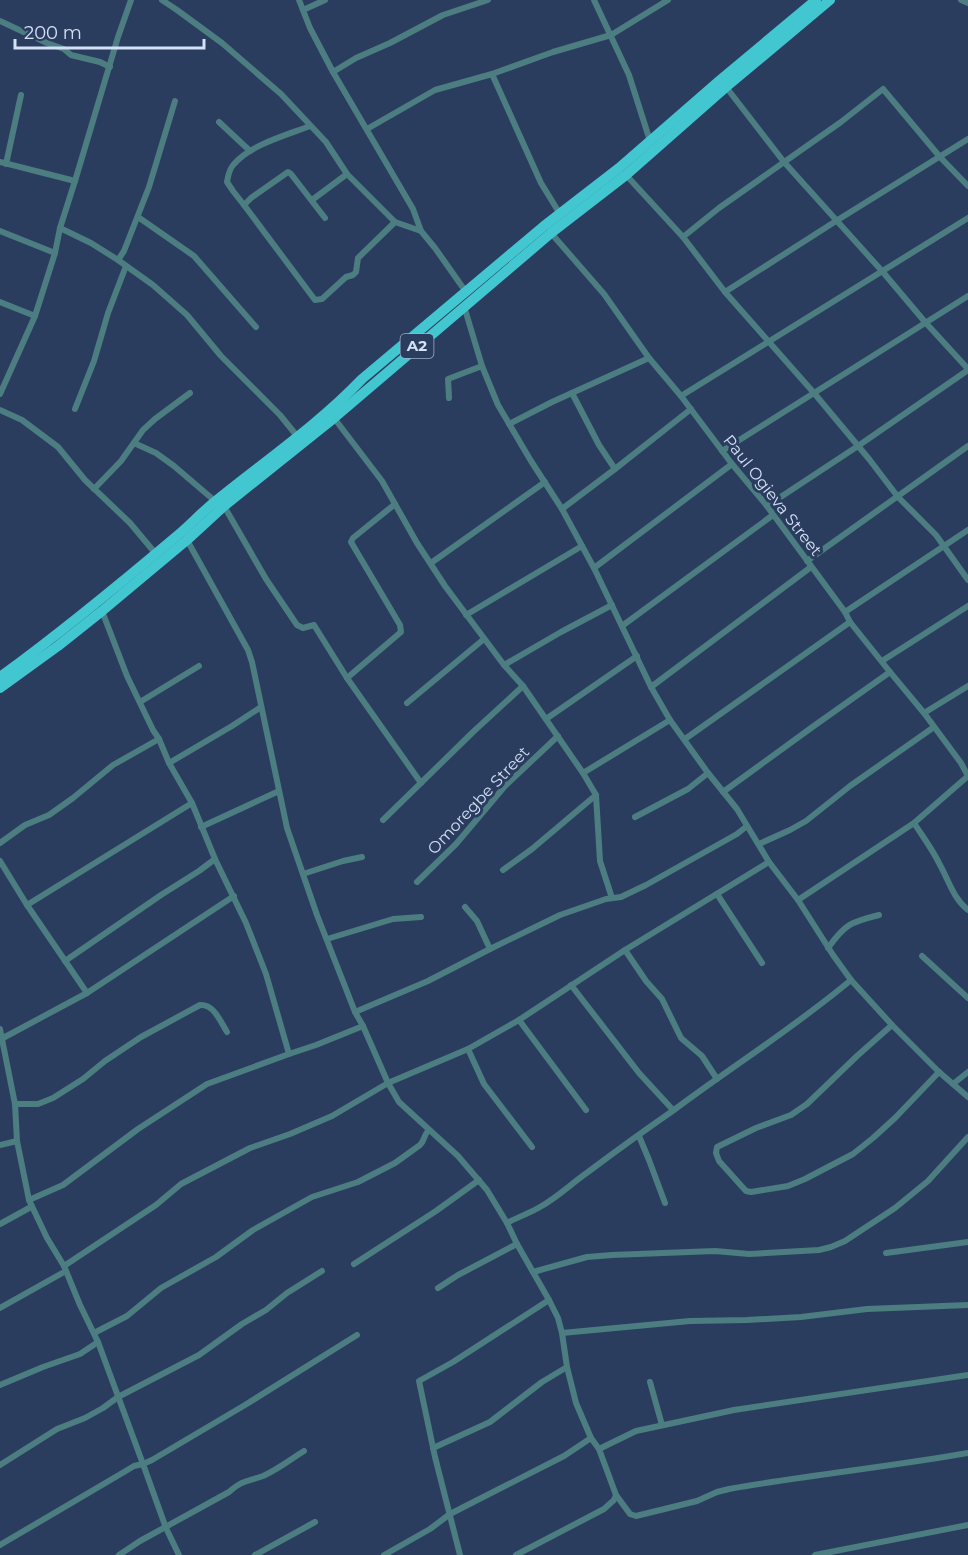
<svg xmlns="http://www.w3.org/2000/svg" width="968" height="1555" font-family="Montserrat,sans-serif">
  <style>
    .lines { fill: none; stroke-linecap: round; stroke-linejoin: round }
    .minor { stroke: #4b7d81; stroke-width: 6 }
    .trunk { stroke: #42c7d1; stroke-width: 10 }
    .labels { text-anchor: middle; stroke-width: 6; stroke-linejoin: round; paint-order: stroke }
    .shield { fill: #2b3d5f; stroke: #a1afc9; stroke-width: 1.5 }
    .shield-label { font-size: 15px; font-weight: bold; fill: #d4e0f6 }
    .street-label { font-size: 16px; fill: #d4e0f6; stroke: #2b3d5f }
  </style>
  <rect width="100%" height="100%" fill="#2b3d5f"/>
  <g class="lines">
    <g class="minor">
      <polyline points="162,0 177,10 222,43 281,94 326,142 347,174 395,222 421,231"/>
      <polyline points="299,0 310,28 333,72 413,209 421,231 435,248 466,292"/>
      <polyline points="594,0 629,75 650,141"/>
      <polyline points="961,0 968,3"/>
      <polyline points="303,10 325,0"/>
      <polyline points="0,21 47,43 64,49 71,55 100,62 110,67"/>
      <polyline points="333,72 356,58 390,43 443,15 488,0"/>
      <polyline points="492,74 541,183 560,214"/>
      <polyline points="726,87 784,162 882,271 925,322 968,369"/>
      <polyline points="219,122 250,151"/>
      <path d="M310,126c-23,9 -60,19 -76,38 -5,5 -6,12 -7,18l6,9 11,14 71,95 7,-1 24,-22 7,-2 3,-3 2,-14 37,-36"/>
      <polyline points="367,129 435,90 492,74 553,52 611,35 668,0"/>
      <polyline points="0,162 75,181"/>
      <polyline points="6,164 21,95"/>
      <polyline points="626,175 683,237 725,292 814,393 869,459 898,497 936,535 968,580"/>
      <polyline points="312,200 347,174"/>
      <polyline points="244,205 251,198 288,172 291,174 325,218"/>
      <polyline points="138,217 194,256 256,327"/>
      <polyline points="60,228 91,243 118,260 153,285 187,315 221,356 280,415 297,436"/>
      <polyline points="0,231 55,253"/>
      <polyline points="551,233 604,294 649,358 681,396 732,464 767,506 845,612 850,622 890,672 924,713 961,763 968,776"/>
      <polyline points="683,237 719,208 841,122 883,89 940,157 968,186"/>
      <polyline points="118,260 124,251 149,187 175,101"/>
      <polyline points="725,292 836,221 968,139"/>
      <polyline points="0,302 35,316"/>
      <polyline points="464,306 482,366 498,405 531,461 562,509 594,568 651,687 670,720 708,773 737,809 769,862 798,900 833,955 851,980 892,1025 939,1072 968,1097"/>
      <polyline points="572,393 599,445 615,469"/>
      <polyline points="0,394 35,316 55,253 60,228 75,181 118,37 131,0"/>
      <polyline points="681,396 968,218"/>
      <polyline points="449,398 448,379 482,366"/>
      <polyline points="75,409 94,361 108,313 126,266"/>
      <polyline points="0,410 22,420 58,447 85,480 130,523 156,554"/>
      <polyline points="334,418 382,481 417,543 445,586 504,665 523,686 583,773 596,795 600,861 612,898"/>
      <polyline points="509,424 552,402 649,358"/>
      <polyline points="134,443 156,453 174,466 215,501"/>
      <polyline points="722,451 968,296"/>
      <polyline points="94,489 121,461 143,430 155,419 190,393"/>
      <polyline points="224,506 266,579 297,625 303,628 314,625 347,678 421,783"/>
      <polyline points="767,506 858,446 968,370"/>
      <polyline points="562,509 615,469 691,409"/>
      <polyline points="187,540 248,650 252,662 287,828 317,915 355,1012 363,1026 388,1083 399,1102 458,1156 487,1190 507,1223 517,1244 549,1300 453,1362 419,1381 435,1457 460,1555"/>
      <polyline points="807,561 968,446"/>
      <polyline points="431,563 545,482"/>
      <polyline points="594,568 732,464"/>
      <polyline points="102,611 127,676 153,730 159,739 169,763 192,803 215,859 246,923 266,974 289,1054"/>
      <polyline points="845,612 968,530"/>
      <polyline points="466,615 582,546"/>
      <polyline points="622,626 773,515"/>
      <polyline points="882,661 968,606"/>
      <polyline points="504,665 561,632 612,605"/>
      <polyline points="347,678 401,632 400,625 351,542 353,538 395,504"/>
      <polyline points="651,687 811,567"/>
      <polyline points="140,702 199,666"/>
      <polyline points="407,703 484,639"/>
      <polyline points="924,713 968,686"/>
      <polyline points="546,719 637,656"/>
      <polyline points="685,739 850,622"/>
      <polyline points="169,763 232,726 261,707"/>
      <polyline points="583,773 670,720"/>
      <polyline points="723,792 811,728 890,672"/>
      <polyline points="635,817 688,789 708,773"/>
      <polyline points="383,820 473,732 523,686"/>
      <path d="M914,823c9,14 19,27 26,42 9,16 13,33 28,45"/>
      <polyline points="201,827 279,791"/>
      <polyline points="0,843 25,825 49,815 73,798 113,765 159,739"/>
      <polyline points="759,844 790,830 806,821 850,786 934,727"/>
      <polyline points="0,861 27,905 87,993"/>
      <polyline points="503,870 532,849 596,795"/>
      <polyline points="303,874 343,861 362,857"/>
      <polyline points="417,882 456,844 505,786 558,736"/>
      <polyline points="717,894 762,963"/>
      <polyline points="798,900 914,823 968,776"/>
      <polyline points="27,905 192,803"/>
      <polyline points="465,907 477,921 490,949 560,915 606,899 621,897 646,885 737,834 747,826"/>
      <polyline points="327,939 393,919 421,917"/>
      <path d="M828,948c17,-24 23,-26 51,-33"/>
      <polyline points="625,950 646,981 662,999 681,1038 702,1056 717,1079"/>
      <polyline points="922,956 968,998"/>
      <polyline points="65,961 161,895 199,871 215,859"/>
      <polyline points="571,985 639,1073 673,1110"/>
      <polyline points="355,1012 428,981 490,949"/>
      <polyline points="519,1020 586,1110"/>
      <polyline points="892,1025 857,1056 807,1104 791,1115 756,1128 717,1147 716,1153 719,1161 746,1191 751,1192 788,1186 805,1179 853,1154 873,1138 895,1118 939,1072"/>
      <polyline points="0,1029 15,1104 17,1141 29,1200 47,1238 64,1266 80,1305 98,1342 143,1464 134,1466 124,1472 0,1545"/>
      <polyline points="3,1038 87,993 234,896"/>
      <polyline points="468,1049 484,1084 532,1147"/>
      <polyline points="953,1084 968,1072"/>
      <path d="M15,1104h23l15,-6 30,-19 22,-18 36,-24 59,-32c14,-1 20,16 27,27"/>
      <polyline points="639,1136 649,1160 665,1203"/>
      <polyline points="0,1145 17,1141"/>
      <polyline points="29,1200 63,1185 138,1129 207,1084 289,1054 316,1045 363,1026"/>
      <path d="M507,1223c11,-6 23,-10 33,-16 18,-10 32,-24 48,-35 28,-21 57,-42 86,-62 59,-44 121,-83 177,-130"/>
      <polyline points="0,1224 31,1207"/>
      <polyline points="886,1253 968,1242"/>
      <polyline points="354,1264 436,1211 479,1180"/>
      <polyline points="64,1266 156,1205 181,1184 250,1148 290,1134 332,1116 388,1083 468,1049 519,1020 625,950 769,862"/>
      <polyline points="533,1272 587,1257 612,1255 715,1251 749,1254 819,1250 831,1247 845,1241 895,1208 928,1181 968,1137"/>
      <polyline points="438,1288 458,1275 517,1244"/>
      <polyline points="0,1308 66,1271"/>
      <path d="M94,1333l33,-17 34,-28 55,-31 37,-27 59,-33 46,-15 37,-19 25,-18c5,-5 4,-11 9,-15"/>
      <polyline points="562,1333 690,1321 747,1320 801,1317 867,1309 968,1305"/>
      <polyline points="650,1382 662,1425"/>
      <polyline points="0,1385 43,1367 80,1354 98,1342"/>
      <polyline points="433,1448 490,1422 542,1382 567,1367"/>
      <polyline points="599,1449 636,1431 734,1410 968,1375"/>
      <polyline points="0,1465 57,1429 85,1418 103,1408 118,1397 199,1355 242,1324 266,1310 287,1293 322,1271"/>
      <path d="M616,1495l14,19 6,2 61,-15 20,-9 12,-3c79,-14 160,-22 239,-36"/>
      <path d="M119,1555l21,-14 89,-49c15,-13 18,-10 34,-16 14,-6 28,-17 41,-25"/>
      <polyline points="179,1555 166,1528 143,1464 152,1460 245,1405 357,1335"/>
      <polyline points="255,1555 315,1522"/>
      <polyline points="384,1555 430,1529 450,1514 564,1456 591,1438"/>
      <polyline points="516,1555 604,1509 614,1500 616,1495 599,1449 591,1438 576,1403 567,1367 562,1333 558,1318 549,1300"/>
      <polyline points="815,1555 968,1525"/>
    </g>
    <g class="trunk">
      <path d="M0,677c62,-45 120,-93 178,-142 12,-10 22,-21 34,-31 50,-41 105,-78 150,-125l182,-153 75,-58 100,-87 97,-81"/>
      <polyline points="0,688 58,646 102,611 187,540 224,506 334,418 551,233 626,175 726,87 830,0"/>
    </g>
  </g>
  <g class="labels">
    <rect class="shield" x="400.5" y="334" width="33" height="24" rx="4.5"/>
    <g class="shield-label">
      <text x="417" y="351">A2</text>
    </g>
    <g class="street-label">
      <text transform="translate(773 495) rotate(52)" y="6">Paul Ogieva Street</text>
      <text transform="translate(478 800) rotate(-47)" y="6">Omoregbe Street</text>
    </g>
  </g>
  <path d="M15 39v9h189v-9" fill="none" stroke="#d4e0f6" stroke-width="3"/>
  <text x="24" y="39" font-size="18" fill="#d4e0f6" stroke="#2b3d5f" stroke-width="4.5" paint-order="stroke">200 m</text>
</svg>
